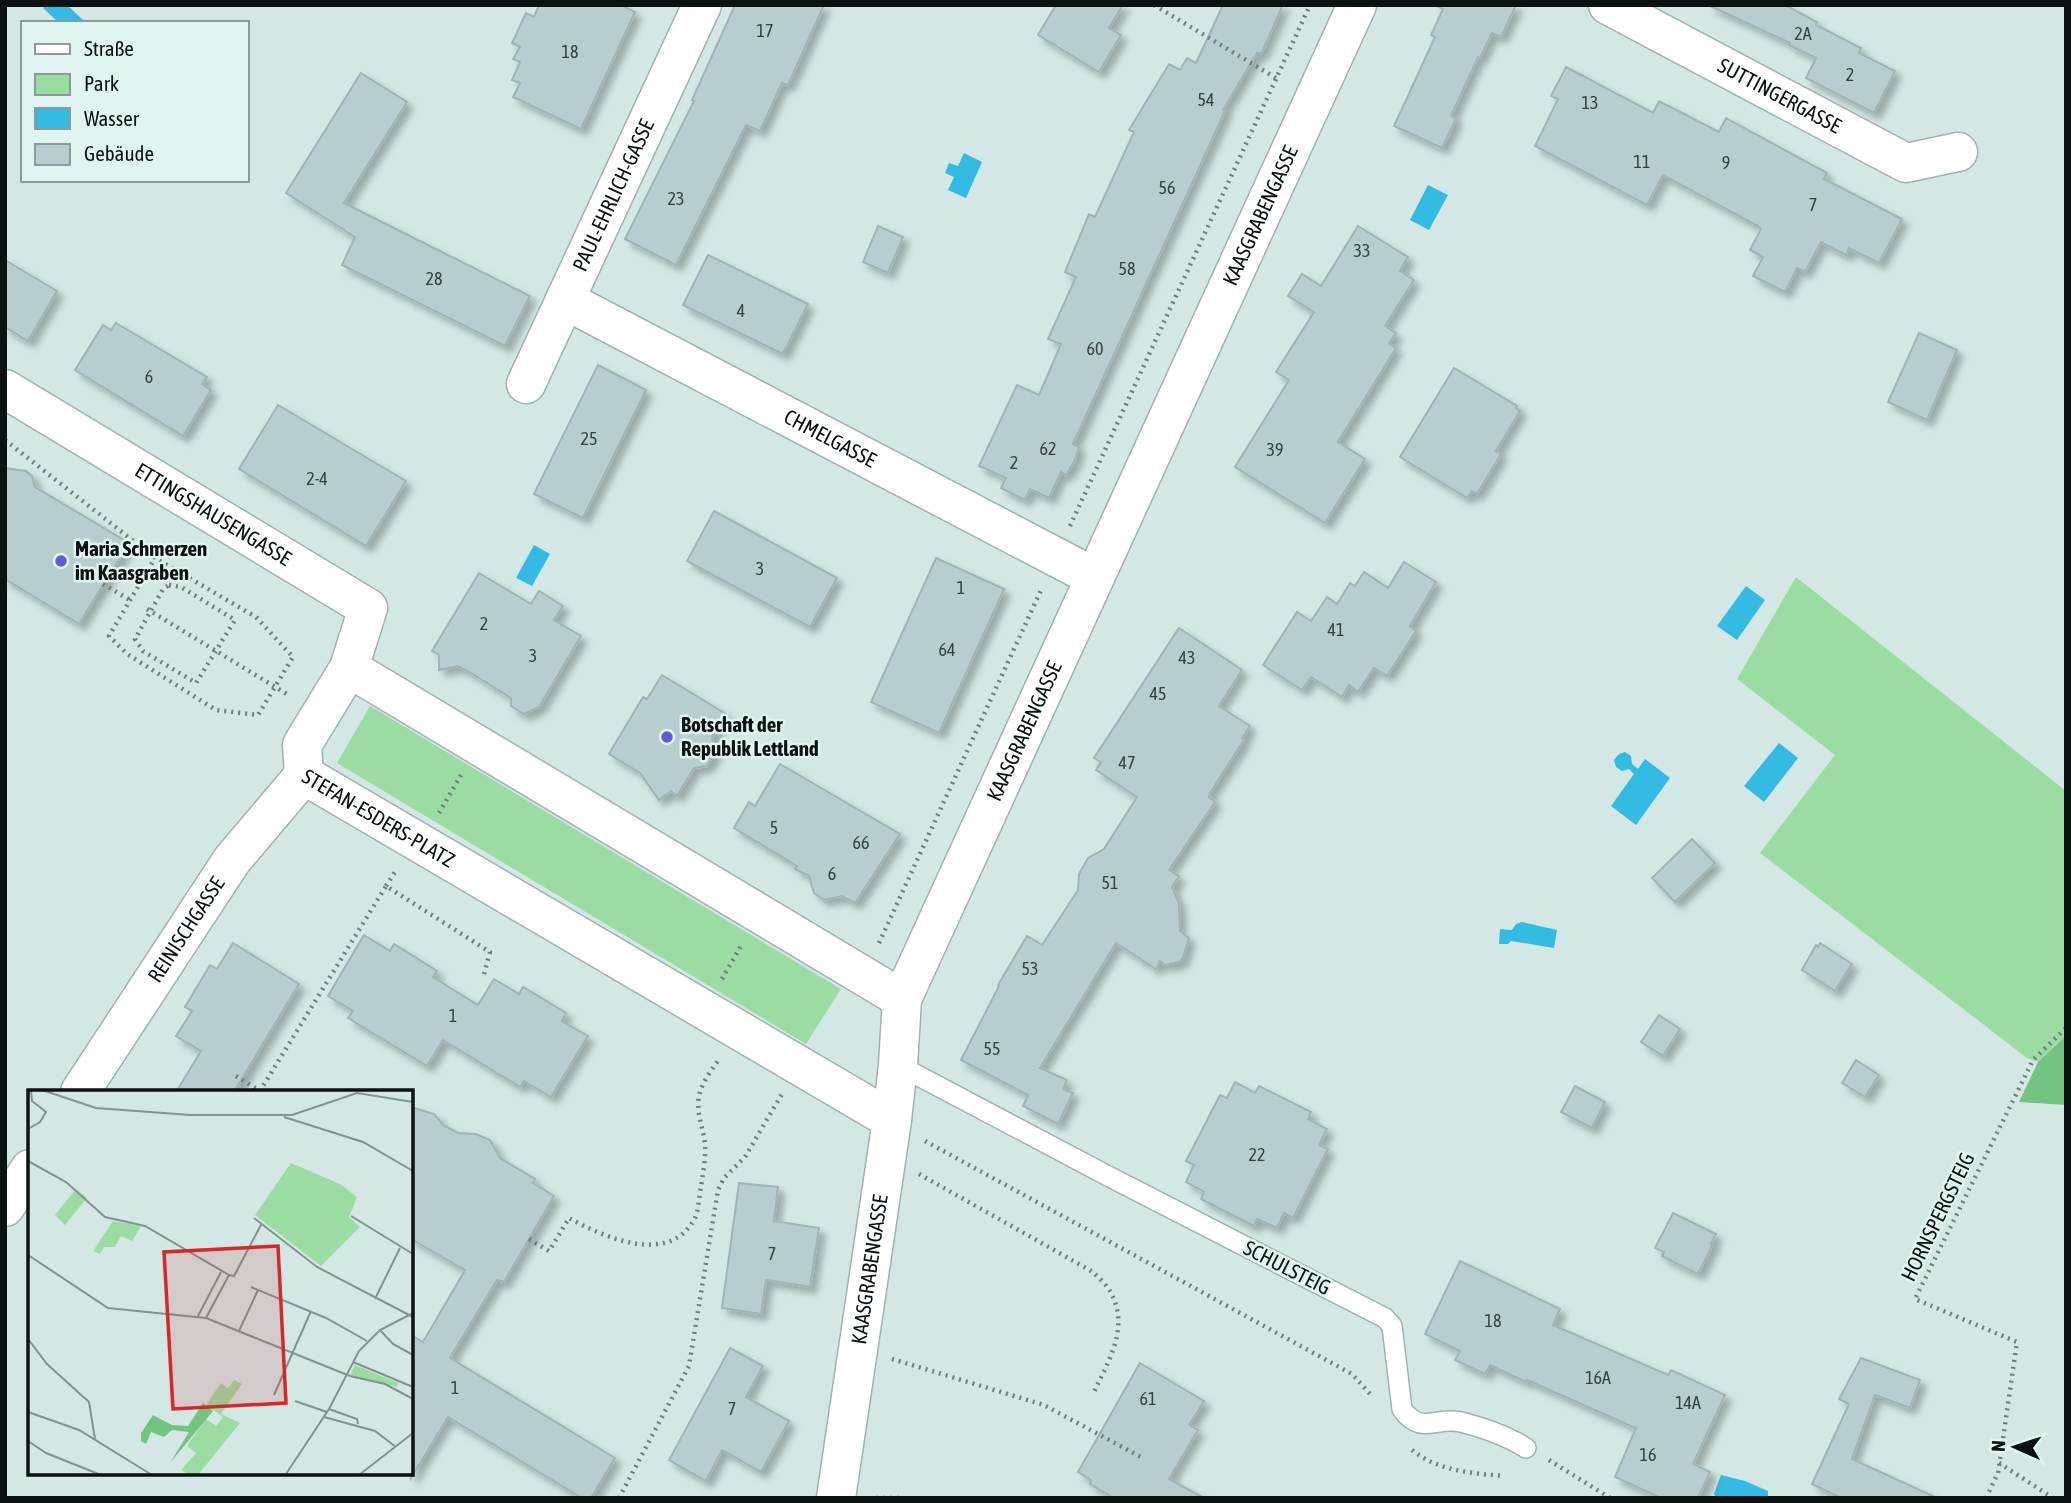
<svg xmlns="http://www.w3.org/2000/svg" width="2071" height="1503" font-family="'Asap Condensed',sans-serif">
  <style>
    .green { fill: #9bdca3 }
    .forest { fill: #73c480 }
    .water { fill: #34bbe4 }
    .building { fill: #b8cdcf; stroke: #9fb4b6; stroke-width: 2; filter: url(#shadow) }
    .lines { fill: none; stroke-linecap: round; stroke-linejoin: round }
    .service-casing { stroke: #9eb3b0; stroke-width: 22 }
    .minor-casing { stroke: #9eb3b0; stroke-width: 41 }
    .path { stroke: #707f7d; stroke-width: 4.5; stroke-dasharray: 2 5; stroke-linecap: butt }
    .service { stroke: #fff; stroke-width: 19 }
    .minor { stroke: #fff; stroke-width: 38 }
    .poi-dot { fill: #625dd6; stroke: #e0f5f2; stroke-width: 2.5 }
    .labels { text-anchor: middle; stroke-width: 5; stroke-linejoin: round; paint-order: stroke }
    .number-label { font-size: 18px; fill: #364241 }
    .street-label { font-size: 21px; fill: #0b1312; stroke: #e0f5f2 }
    .poi-label { font-size: 21px; font-weight: bold; fill: #0b1312; stroke: #e0f5f2; text-anchor: start }
    .inset-road { fill: none; stroke: #839391; stroke-width: 2 }
    .view { fill: #d62828; fill-opacity: 0.15; stroke: #d62828; stroke-width: 3.5 }
    .inset-edge { fill: none; stroke: #0b1312; stroke-width: 3.5 }
  </style>
  <defs>
    <filter id="shadow"><feDropShadow dx="6" dy="6" stdDeviation="3.5" flood-color="#0004"/></filter>
  </defs>
  <rect width="100%" height="100%" fill="#d3e8e5"/>
  <g class="green">
    <polygon points="1796,577 2066,791 2066,1036 2038,1062 2027,1058 1760,853 1835,755 1737,679"/>
    <polygon points="370,706 841,989 806,1044 337,763"/>
  </g>
  <polygon class="forest" points="2066,1036 2066,1105 2019,1102 2038,1062"/>
  <g class="water">
    <polygon points="46,5 67,5 83,20 80,23 59,23 43,8"/>
    <polygon points="964,153 982,162 966,198 948,190 954,177 945,173 949,163 958,166"/>
    <polygon points="1428,185 1448,195 1429,230 1410,220"/>
    <polygon points="534,545 550,554 532,586 516,578"/>
    <polygon points="1746,586 1765,600 1737,640 1717,626"/>
    <polygon points="1779,743 1798,758 1764,802 1744,786"/>
    <polygon points="1625,752 1631,756 1632,764 1638,769 1645,759 1670,778 1636,825 1611,806 1634,774 1629,769 1622,771 1616,767 1614,760 1619,754"/>
    <polygon points="1522,922 1557,930 1554,948 1511,941 1508,944 1499,944 1500,929 1512,930 1516,924"/>
    <polygon points="1721,1475 1745,1481 1768,1491 1768,1498 1717,1498 1714,1494"/>
  </g>
  <g class="building">
    <polygon points="539,5 621,5 635,12 581,129 513,97 520,83 512,80 520,62 513,59 520,47 512,43 526,13 534,17"/>
    <polygon points="735,5 824,5 788,85 782,83 760,131 746,125 676,265 625,239 694,101 692,100"/>
    <polygon points="1056,5 1123,5 1109,28 1121,35 1099,72 1038,35"/>
    <polygon points="1223,5 1283,5 1261,54 1257,53 1223,110 1225,111 1073,444 1079,447 1074,462 1066,475 1061,472 1049,498 1030,489 1025,500 1001,488 1006,478 979,466 1017,385 1039,395 1061,344 1048,339 1076,277 1065,272 1089,214 1095,217 1134,132 1129,130 1169,64 1180,70 1187,58 1196,63"/>
    <polygon points="1435,5 1516,5 1501,37 1492,33 1480,58 1478,57 1451,116 1456,119 1442,148 1394,126 1435,37 1431,35 1443,9"/>
    <polygon points="1708,5 1785,5 1817,22 1816,25 1861,48 1859,53 1895,71 1874,113 1806,78 1816,58 1789,45 1790,43"/>
    <polygon points="1566,67 1653,113 1659,101 1719,132 1726,118 1827,173 1824,179 1902,219 1879,263 1849,248 1846,255 1821,242 1805,272 1797,268 1785,292 1753,276 1763,257 1750,250 1761,229 1758,226 1663,175 1647,205 1535,146 1558,99 1551,96"/>
    <polygon points="361,73 407,102 344,203 530,296 505,346 342,265 355,237 286,193"/>
    <polygon points="878,226 903,237 888,273 863,262"/>
    <polygon points="1358,226 1408,257 1400,271 1414,280 1385,326 1396,333 1389,344 1396,348 1338,442 1365,459 1325,523 1235,467 1289,380 1276,372 1314,312 1288,296 1302,274 1321,286"/>
    <polygon points="708,255 808,304 783,354 683,305"/>
    <polygon points="5,260 57,291 28,341 5,327"/>
    <polygon points="116,323 207,377 202,384 211,390 183,436 75,370 103,325 111,330"/>
    <polygon points="1919,333 1957,350 1927,420 1888,402"/>
    <polygon points="598,365 646,390 583,518 534,494"/>
    <polygon points="1454,368 1517,406 1516,408 1520,411 1496,451 1501,454 1477,494 1472,491 1467,498 1400,457"/>
    <polygon points="278,405 406,481 366,546 239,469"/>
    <polygon points="5,468 26,471 32,476 35,487 129,543 79,624 5,579"/>
    <polygon points="714,511 837,578 810,627 687,561"/>
    <polygon points="936,558 1004,589 939,733 871,702"/>
    <polygon points="1404,562 1436,582 1410,626 1416,631 1387,676 1374,668 1358,692 1349,685 1342,697 1311,677 1302,690 1263,665 1297,612 1311,621 1327,597 1337,604 1350,583 1355,586 1364,572 1388,588"/>
    <polygon points="479,573 531,604 539,591 563,606 554,620 581,636 539,707 524,714 511,706 511,698 471,673 458,666 439,670 439,655 432,651"/>
    <polygon points="1179,628 1242,670 1219,706 1250,726 1242,738 1244,740 1210,793 1209,797 1215,802 1169,870 1179,876 1172,887 1179,903 1180,931 1189,938 1183,958 1179,962 1165,965 1160,961 1156,969 1116,943 1040,1068 1067,1080 1063,1089 1073,1093 1058,1124 1023,1106 1028,1095 961,1060 999,986 998,985 1027,936 1042,945 1078,890 1079,874 1088,858 1104,849 1137,797 1096,770 1101,762 1094,758"/>
    <polygon points="662,675 726,714 712,738 715,752 707,766 694,768 677,796 671,791 659,800 640,773 609,754 643,697 647,699"/>
    <polygon points="780,764 900,834 855,903 842,896 824,900 814,893 809,876 795,869 797,866 734,828 749,802 755,806"/>
    <polygon points="1692,839 1715,863 1675,902 1652,878"/>
    <polygon points="364,935 390,951 394,944 437,971 433,977 478,1005 494,979 519,994 523,987 566,1013 562,1021 588,1036 551,1097 524,1081 520,1087 443,1040 427,1066 348,1018 353,1011 328,996"/>
    <polygon points="233,943 299,984 234,1092 176,1092 201,1051 176,1036 192,1011 185,1007 210,965 217,969"/>
    <polygon points="1820,943 1852,964 1835,991 1802,970 1816,945 1818,947"/>
    <polygon points="1659,1015 1680,1029 1663,1056 1641,1042"/>
    <polygon points="1856,1060 1879,1075 1865,1097 1842,1083"/>
    <polygon points="1235,1082 1255,1093 1259,1086 1311,1112 1308,1119 1327,1129 1319,1145 1328,1149 1293,1218 1284,1213 1277,1228 1257,1219 1254,1226 1201,1199 1204,1192 1186,1182 1194,1165 1186,1161 1220,1095 1227,1098"/>
    <polygon points="1575,1086 1605,1102 1592,1128 1561,1112"/>
    <polygon points="411,1107 434,1114 443,1125 458,1133 476,1134 490,1140 500,1158 535,1179 533,1183 554,1196 504,1282 497,1280 450,1358 615,1458 591,1498 582,1498 448,1417 411,1478 411,1335 423,1342 465,1270 411,1239"/>
    <polygon points="739,1183 778,1187 774,1221 819,1228 810,1287 766,1280 761,1314 722,1308"/>
    <polygon points="1673,1213 1716,1234 1711,1244 1713,1244 1698,1274 1662,1256 1664,1252 1655,1248"/>
    <polygon points="1460,1261 1560,1309 1553,1325 1668,1375 1671,1370 1725,1395 1693,1464 1710,1472 1698,1498 1661,1498 1615,1477 1636,1428 1527,1380 1526,1382 1490,1365 1485,1374 1455,1360 1460,1351 1425,1334"/>
    <polygon points="730,1348 763,1366 746,1397 789,1421 761,1472 722,1450 706,1481 669,1460"/>
    <polygon points="1861,1358 1920,1380 1910,1408 1875,1395 1852,1459 1937,1498 1841,1498 1812,1484 1849,1404 1839,1399"/>
    <polygon points="1140,1363 1204,1401 1189,1425 1198,1430 1169,1479 1204,1498 1114,1498 1090,1484 1091,1480 1078,1472"/>
  </g>
  <g class="lines">
    <defs>
      <path id="service" d="M898,1065l210,111 277,142 7,8 10,83c19,27 34,7 59,13 23,6 45,13 65,26"/>
      <g id="minor">
        <path id="s1" d="M1608,5l298,158 52,-11"/>
        <path id="s2" d="M565,300l529,277"/>
        <path id="s3" d="M526,384l176,-379"/>
        <path id="s4" d="M5,389l363,219 -19,60 -47,77 2,30"/>
        <polyline points="349,668 902,999"/>
        <path id="s5" d="M304,775l588,345"/>
        <path id="s6" d="M80,1092l152,-232 72,-85"/>
        <polyline points="5,1207 30,1169"/>
        <path id="s7" d="M836,1498l56,-378 6,-55 4,-66 455,-994"/>
      </g>
    </defs>
    <use href="#service" class="service-casing"/>
    <use href="#minor" class="minor-casing"/>
    <g class="path">
      <polyline points="1154,5 1276,78"/>
      <polyline points="5,440 155,558 256,617 293,657 258,715 216,710 127,654 109,636 155,558"/>
      <polyline points="1070,526 1310,5"/>
      <polyline points="103,584 130,600"/>
      <polygon points="169,585 181,587 235,620 196,683 143,651 135,639 163,589"/>
      <polyline points="147,609 290,696"/>
      <polyline points="439,813 461,775"/>
      <polyline points="386,886 397,869"/>
      <polyline points="879,943 1042,588"/>
      <polyline points="722,979 742,944"/>
      <polyline points="236,1076 260,1091 386,886 490,952 483,978"/>
      <polyline points="925,1141 1352,1374 1372,1396"/>
      <path d="M919,1174l174,98c6,6 14,13 18,21 19,35 -3,69 -18,101"/>
      <path d="M529,1239l20,12 20,-33c34,19 101,49 126,0 4,-9 4,-22 6,-31 2,-14 5,-30 4,-43 -2,-17 -9,-31 -6,-48 3,-14 13,-27 21,-38"/>
      <polyline points="892,1359 1044,1405 1141,1457"/>
      <path d="M1412,1450c26,21 59,23 91,26"/>
      <polyline points="1549,1460 1610,1498"/>
      <polyline points="1999,1463 2053,1498"/>
      <polyline points="619,1498 689,1366 718,1190 724,1178 745,1157 782,1094"/>
      <polyline points="876,1498 899,1498"/>
      <polyline points="1986,1498 1998,1473 2017,1342 1915,1299 2033,1060 2066,1028"/>
    </g>
    <use href="#service" class="service"/>
    <use href="#minor" class="minor"/>
  </g>
  <g class="poi-dot">
    <circle cx="61" cy="561" r="7"/>
    <circle cx="667" cy="737" r="7"/>
  </g>
  <g class="labels">
    <g class="number-label">
      <text x="765" y="37">17</text>
      <text x="1803" y="40">2A</text>
      <text x="570" y="58">18</text>
      <text x="1850" y="81">2</text>
      <text x="1206" y="106">54</text>
      <text x="1590" y="109">13</text>
      <text x="1642" y="168">11</text>
      <text x="1726" y="169">9</text>
      <text x="1167" y="194">56</text>
      <text x="676" y="205">23</text>
      <text x="1813" y="211">7</text>
      <text x="1362" y="257">33</text>
      <text x="1127" y="275">58</text>
      <text x="434" y="285">28</text>
      <text x="741" y="317">4</text>
      <text x="1095" y="355">60</text>
      <text x="149" y="383">6</text>
      <text x="589" y="445">25</text>
      <text x="1048" y="455">62</text>
      <text x="1275" y="456">39</text>
      <text x="1014" y="469">2</text>
      <text x="317" y="485">2-4</text>
      <text x="760" y="575">3</text>
      <text x="961" y="594">1</text>
      <text x="484" y="630">2</text>
      <text x="1336" y="636">41</text>
      <text x="947" y="656">64</text>
      <text x="533" y="662">3</text>
      <text x="1187" y="664">43</text>
      <text x="1158" y="700">45</text>
      <text x="1127" y="769">47</text>
      <text x="774" y="834">5</text>
      <text x="861" y="849">66</text>
      <text x="832" y="880">6</text>
      <text x="1110" y="889">51</text>
      <text x="1030" y="975">53</text>
      <text x="453" y="1022">1</text>
      <text x="992" y="1055">55</text>
      <text x="1257" y="1161">22</text>
      <text x="772" y="1260">7</text>
      <text x="1493" y="1327">18</text>
      <text x="1598" y="1384">16A</text>
      <text x="455" y="1394">1</text>
      <text x="1148" y="1405">61</text>
      <text x="1688" y="1409">14A</text>
      <text x="732" y="1415">7</text>
      <text x="1648" y="1461">16</text>
    </g>
    <g class="street-label">
      <text dy="7" stroke="none"><textPath href="#s1" startOffset="194">SUTTINGERGASSE</textPath></text>
      <text dy="7" stroke="none"><textPath href="#s3" startOffset="208">PAUL-EHRLICH-GASSE</textPath></text>
      <text dy="7" stroke="none"><textPath href="#s7" startOffset="1365">KAASGRABENGASSE</textPath></text>
      <text dy="7" stroke="none"><textPath href="#s2" startOffset="299">CHMELGASSE</textPath></text>
      <text dy="7" stroke="none"><textPath href="#s4" startOffset="243">ETTINGSHAUSENGASSE</textPath></text>
      <text dy="7" stroke="none"><textPath href="#s7" startOffset="798">KAASGRABENGASSE</textPath></text>
      <text dy="7" stroke="none"><textPath href="#s5" startOffset="86">STEFAN-ESDERS-PLATZ</textPath></text>
      <text dy="7" stroke="none"><textPath href="#s6" startOffset="194">REINISCHGASSE</textPath></text>
      <text transform="translate(1938 1217) rotate(-64)" y="7">HORNSPERGSTEIG</text>
      <text transform="translate(1287 1268) rotate(27)" y="7">SCHULSTEIG</text>
      <text dy="7" stroke="none"><textPath href="#s7" startOffset="231">KAASGRABENGASSE</textPath></text>
    </g>
    <g class="poi-label">
      <text x="75" y="556">Maria Schmerzen<tspan x="75" dy="24">im Kaasgraben</tspan></text>
      <text x="681" y="732">Botschaft der<tspan x="681" dy="24">Republik Lettland</tspan></text>
    </g>
  </g>
  <g transform="translate(28 1090)">
    <rect width="385" height="385" fill="#d3e8e5"/>
    <path d="M263,73l49,21 17,13 -8,20 11,10 -39,39 -66,-51zM48,99l11,9 -22,27 -10,-10zM85,131l28,5 -9,15 -11,-5 -6,11h-11l-4,7 -7,-3zM327,275l43,18 -1,4 -47,-12zM206,290l8,4 -21,30 19,9 -42,52h-9l-8,-5 15,-17 -9,-7 19,-27 10,7 7,-9 -17,-12 15,-22 7,5z" fill="#9bdca3"/>
    <path d="M175,313l10,8 -43,52 19,-31 -17,-2 -8,7 -13,-5 -5,12 -5,-3v-8l12,-18 19,10 16,1z" fill="#73c480"/>
    <path class="inset-road" d="M14,0l54,18 94,7h102l65,-22 56,9M256,27l79,25 50,29M0,39l12,-7 6,-10 -14,-11 -1,-11M0,71l38,21 39,35 40,9 84,49M323,126l62,38M226,128l63,49 96,50M0,165l80,53 98,10 144,58 35,8 28,15M201,185l5,1 28,-53M223,197l75,31 41,23M347,209l25,-51M169,228l24,-46M178,228l23,-43M352,240l13,14 20,11M211,241l19,-41M0,249l19,25 42,38 6,37M325,272l60,25M246,305l37,-84M267,311l32,11M301,319l28,10 1,5M0,322l51,18 73,45M296,327l51,14 21,16M0,351l18,12 55,22M258,384l43,-65 30,-58 21,-21 33,-17M331,385l54,-42"/>
    <path class="view" d="M250,156l8,157 -113,6 -9,-157z"/>
    <rect width="385" height="385" class="inset-edge"/>
  </g>
  <rect width="2071" height="1503" fill="none" stroke="#0b1312" stroke-width="14"/>
  <rect x="21" y="21" width="228" height="161" fill="#e0f5f2" stroke="#8b9b98" stroke-width="2"/>
  <rect x="35" y="44" width="35" height="10" fill="#ffffff" stroke="#8b9b98" stroke-width="2"/>
  <text x="84" y="56" font-size="21" fill="#0b1312">Straße</text>
  <rect x="35" y="74" width="35" height="21" fill="#9bdca3" stroke="#8b9b98" stroke-width="2"/>
  <text x="84" y="91" font-size="21" fill="#0b1312">Park</text>
  <rect x="35" y="108" width="35" height="21" fill="#34bbe4" stroke="#8b9b98" stroke-width="2"/>
  <text x="84" y="126" font-size="21" fill="#0b1312">Wasser</text>
  <rect x="35" y="144" width="35" height="21" fill="#b8cdcf" stroke="#8b9b98" stroke-width="2"/>
  <text x="84" y="161" font-size="21" fill="#0b1312">Gebäude</text>
  <g transform="translate(2015 1447) rotate(273)" stroke="#e0f5f2" stroke-width="5" paint-order="stroke">
  <path d="M0-5L12 26L0 18L-12 26Z" fill="#0b1312"/>
  <text y="-10" font-size="19" font-weight="bold" text-anchor="middle" fill="#0b1312">N</text>
  </g>
</svg>
